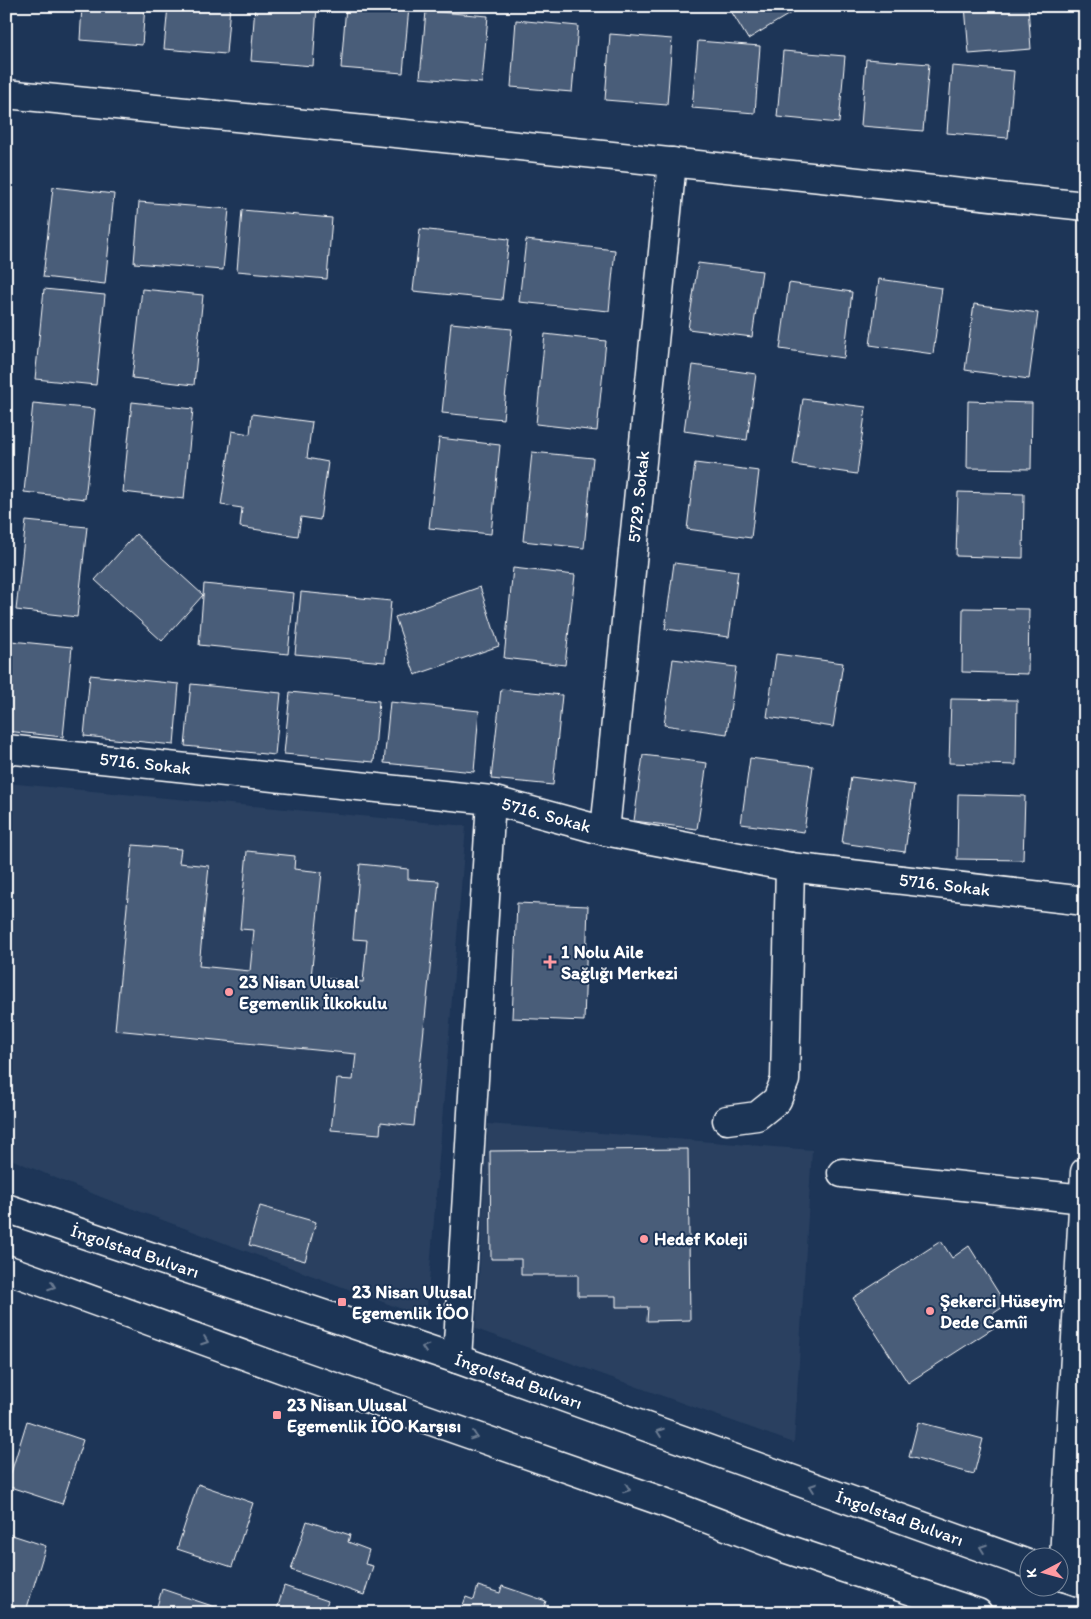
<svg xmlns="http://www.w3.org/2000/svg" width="1091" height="1619" font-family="Itim,sans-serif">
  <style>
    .built { fill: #2a4161 }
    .building { fill: #4a5d79; stroke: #fff }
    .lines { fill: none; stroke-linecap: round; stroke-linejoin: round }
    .street-casing { stroke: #fff; stroke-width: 31 }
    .primary-casing { stroke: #fff; stroke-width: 31 }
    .street { stroke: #1d3557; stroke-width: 28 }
    .primary { stroke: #1d3557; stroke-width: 28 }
    .oneway { stroke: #6c7c92 }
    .poi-dot { fill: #ff9aa2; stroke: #1d3557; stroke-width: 2 }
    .labels { text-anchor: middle; stroke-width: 4; stroke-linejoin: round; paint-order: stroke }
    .street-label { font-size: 18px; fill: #fff; stroke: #1d3557 }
    .poi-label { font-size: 18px; font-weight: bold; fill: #fff; stroke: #1d3557; text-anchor: start }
  </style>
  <rect width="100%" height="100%" fill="#1d3557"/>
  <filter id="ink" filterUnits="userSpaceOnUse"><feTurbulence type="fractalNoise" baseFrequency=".02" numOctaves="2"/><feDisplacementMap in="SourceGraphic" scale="10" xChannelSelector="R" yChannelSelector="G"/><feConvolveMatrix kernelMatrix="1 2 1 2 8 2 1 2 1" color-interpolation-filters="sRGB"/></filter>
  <g filter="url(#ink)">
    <g class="built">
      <polygon points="6,783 466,826 426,1318 101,1197 6,1157"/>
      <polygon points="488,1124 812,1150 794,1443 476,1329"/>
    </g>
    <g class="building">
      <polygon points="82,6 145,6 142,45 80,40"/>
      <polygon points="168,6 230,6 226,54 164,49"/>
      <polygon points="255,6 317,6 313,66 251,61"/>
      <polygon points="346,6 409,7 403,73 341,68"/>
      <polygon points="728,6 801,6 801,7 748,39"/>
      <polygon points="965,6 1028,6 1031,49 969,54"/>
      <polygon points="426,11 488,16 482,83 420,78"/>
      <polygon points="516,20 578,26 572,92 511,87"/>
      <polygon points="610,34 672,39 667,105 605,100"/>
      <polygon points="698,41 760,46 755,113 692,108"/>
      <polygon points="783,51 845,56 839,123 777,117"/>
      <polygon points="866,59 929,64 923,131 861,126"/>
      <polygon points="952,66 1014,71 1008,138 947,133"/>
      <polygon points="53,187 114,194 105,284 43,277"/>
      <polygon points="139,202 229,209 223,270 134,263"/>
      <polygon points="242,210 332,218 327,279 237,271"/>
      <polygon points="420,229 509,239 502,300 413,291"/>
      <polygon points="526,240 615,250 609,311 519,302"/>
      <polygon points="698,263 762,271 752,337 688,329"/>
      <polygon points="879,279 942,288 933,354 870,345"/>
      <polygon points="789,283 852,292 844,358 780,349"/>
      <polygon points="44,289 105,295 96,385 35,379"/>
      <polygon points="142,289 203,295 194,385 132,378"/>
      <polygon points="974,304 1038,313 1029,379 965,370"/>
      <polygon points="451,323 512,329 503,419 442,413"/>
      <polygon points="545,334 606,341 597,431 536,424"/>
      <polygon points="693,365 756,374 747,440 684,431"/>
      <polygon points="803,399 866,407 857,474 793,465"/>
      <polygon points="968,401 1032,403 1031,469 967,468"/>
      <polygon points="132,402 193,409 184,499 123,492"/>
      <polygon points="33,403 95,409 85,499 24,492"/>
      <polygon points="252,414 312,422 307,458 328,462 320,520 301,517 298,536 240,527 242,508 221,505 232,431 250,434"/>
      <polygon points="439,438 500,445 491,534 429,528"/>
      <polygon points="532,452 593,458 584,548 523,541"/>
      <polygon points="695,463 759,471 751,538 687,529"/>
      <polygon points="958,492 1024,494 1023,558 956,556"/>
      <polygon points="26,521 87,527 77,617 16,610"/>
      <polygon points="136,534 203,595 162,641 95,580"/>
      <polygon points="674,563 738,571 729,637 665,629"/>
      <polygon points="513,568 575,575 565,665 504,658"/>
      <polygon points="204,584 294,593 288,654 199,645"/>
      <polygon points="480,587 499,646 415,675 395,617"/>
      <polygon points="301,592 391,601 385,662 295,654"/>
      <polygon points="963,608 1029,609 1028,674 962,672"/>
      <polygon points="11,641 72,647 63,737 6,731 6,689"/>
      <polygon points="776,654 843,663 833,727 767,717"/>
      <polygon points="673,659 736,667 727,734 664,725"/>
      <polygon points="90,675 179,684 174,745 84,736"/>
      <polygon points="191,684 281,693 275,755 185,746"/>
      <polygon points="501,689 562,695 553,785 491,779"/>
      <polygon points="290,692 379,701 374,762 284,754"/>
      <polygon points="951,699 1017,700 1016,765 949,763"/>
      <polygon points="390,702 479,711 474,772 384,763"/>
      <polygon points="643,755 707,763 697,829 634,821"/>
      <polygon points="750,758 813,766 804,832 741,824"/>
      <polygon points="851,777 914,785 905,852 842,843"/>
      <polygon points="958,794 1025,796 1023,860 957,859"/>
      <polygon points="133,845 181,849 179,863 209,866 199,966 250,971 254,930 240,929 247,851 295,856 294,869 322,872 311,977 363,982 367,940 353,939 360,864 408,869 408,879 439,881 414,1126 381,1122 380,1134 331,1130 337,1079 353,1080 356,1054 115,1030"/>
      <polygon points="517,903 588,906 584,1021 512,1018"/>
      <polygon points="688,1149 690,1320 647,1321 648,1307 616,1307 616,1296 578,1296 578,1275 521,1275 521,1259 491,1259 490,1151"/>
      <polygon points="260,1206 316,1222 305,1261 249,1245"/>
      <polygon points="941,1241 952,1258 969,1246 1006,1305 988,1317 995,1327 908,1383 853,1298"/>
      <polygon points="27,1421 83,1440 62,1504 7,1486"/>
      <polygon points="918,1422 983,1439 974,1474 909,1457"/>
      <polygon points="198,1484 253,1503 232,1567 177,1549"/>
      <polygon points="307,1521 350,1535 348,1542 369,1550 365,1564 373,1566 364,1595 291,1570"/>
      <polygon points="6,1533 46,1546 26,1611 6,1604"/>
      <polygon points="284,1586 328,1601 325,1608 339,1613 276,1613"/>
      <polygon points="478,1586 500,1593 502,1586 546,1601 542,1613 460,1613 466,1597 474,1600"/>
      <polygon points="162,1589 218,1608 216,1613 155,1613"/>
    </g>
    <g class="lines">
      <defs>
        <g id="street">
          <polyline points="6,94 405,134 1085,206"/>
          <path id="s1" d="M6,749l485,51 114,31 185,36 295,34"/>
          <path id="s2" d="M605,831l67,-669"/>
          <polyline points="727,1120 757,1116 777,1100 785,1080 790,867"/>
          <polyline points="842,1173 1084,1199"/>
          <polyline points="457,1359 491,800"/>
          <polyline points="1063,1577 1085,1172"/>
        </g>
        <g id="primary">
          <path id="s3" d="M6,1208l451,151 571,205"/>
          <polyline points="6,1269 291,1372 661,1501 784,1548 978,1613"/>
          <polyline points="1058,1575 1085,1584"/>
        </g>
      </defs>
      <use href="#street" class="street-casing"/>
      <use href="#primary" class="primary-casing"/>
      <use href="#street" class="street"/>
      <use href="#primary" class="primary"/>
    </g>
    <defs><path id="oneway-chevron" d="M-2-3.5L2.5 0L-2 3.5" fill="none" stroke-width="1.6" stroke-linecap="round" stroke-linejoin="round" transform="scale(1.25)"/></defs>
    <g class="oneway">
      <use href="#oneway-chevron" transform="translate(52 1286) rotate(20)"/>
      <use href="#oneway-chevron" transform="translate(205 1341) rotate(20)"/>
      <use href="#oneway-chevron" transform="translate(425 1348) rotate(-162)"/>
      <use href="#oneway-chevron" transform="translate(660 1432) rotate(-160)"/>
      <use href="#oneway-chevron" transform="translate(474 1436) rotate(19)"/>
      <use href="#oneway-chevron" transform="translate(813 1487) rotate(-160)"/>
      <use href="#oneway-chevron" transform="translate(627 1489) rotate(19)"/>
      <use href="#oneway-chevron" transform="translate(983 1548) rotate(-160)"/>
    </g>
  </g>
  <g class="poi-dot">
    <path d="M547.5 954.5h5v5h5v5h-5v5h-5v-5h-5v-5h5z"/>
    <circle cx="229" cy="992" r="5"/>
    <circle cx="644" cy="1239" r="5"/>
    <rect x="337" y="1297" width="10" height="10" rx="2.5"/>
    <circle cx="930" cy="1311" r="5"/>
    <rect x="272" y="1410" width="10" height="10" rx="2.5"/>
  </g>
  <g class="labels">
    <g class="street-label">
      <text dy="6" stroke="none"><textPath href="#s2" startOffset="336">5729. Sokak</textPath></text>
      <text dy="6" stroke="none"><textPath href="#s1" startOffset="140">5716. Sokak</textPath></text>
      <text dy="6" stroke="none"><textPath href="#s1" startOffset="545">5716. Sokak</textPath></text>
      <text dy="6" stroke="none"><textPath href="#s1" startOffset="950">5716. Sokak</textPath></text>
      <text dy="6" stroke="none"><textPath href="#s3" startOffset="136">İngolstad Bulvarı</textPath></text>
      <text dy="6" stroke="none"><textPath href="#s3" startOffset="541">İngolstad Bulvarı</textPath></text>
      <text dy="6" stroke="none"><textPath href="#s3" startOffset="946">İngolstad Bulvarı</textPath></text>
    </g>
    <g class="poi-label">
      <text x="561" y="958">1 Nolu Aile<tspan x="561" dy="21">Sağlığı Merkezi</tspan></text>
      <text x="239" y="988">23 Nisan Ulusal<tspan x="239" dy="21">Egemenlik İlkokulu</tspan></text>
      <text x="654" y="1245">Hedef Koleji</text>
      <text x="352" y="1298">23 Nisan Ulusal<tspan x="352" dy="21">Egemenlik İÖO</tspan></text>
      <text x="940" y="1307">Şekerci Hüseyin<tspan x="940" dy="21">Dede Camîi</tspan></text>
      <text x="287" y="1411">23 Nisan Ulusal<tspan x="287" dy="21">Egemenlik İÖO Karşısı</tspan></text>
    </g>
  </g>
  <rect width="1091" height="1619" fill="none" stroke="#1d3557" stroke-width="25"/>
  <rect x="12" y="12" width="1066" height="1594" fill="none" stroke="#fff" stroke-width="2" filter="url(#ink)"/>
  <g transform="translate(1044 1572) rotate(264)"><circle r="24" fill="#1d3557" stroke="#77869a"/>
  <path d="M0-4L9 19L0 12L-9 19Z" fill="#ff9aa2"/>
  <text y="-8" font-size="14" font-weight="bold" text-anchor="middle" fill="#ffffff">K</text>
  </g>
</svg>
